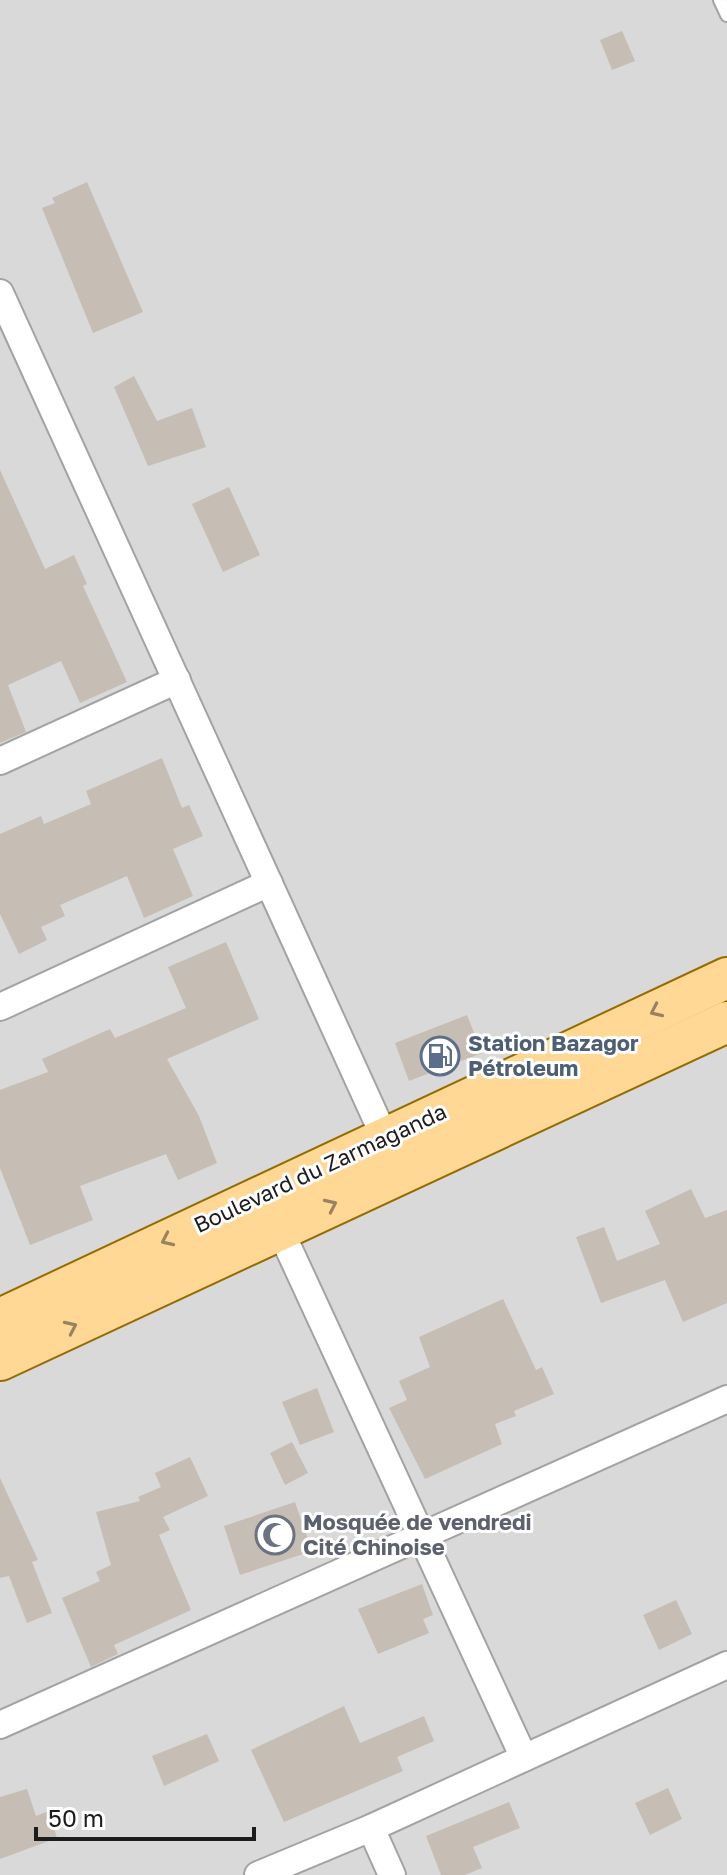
<svg xmlns="http://www.w3.org/2000/svg" width="727" height="1875" font-family="'Golos Text',sans-serif">
  <style>
    .residential { fill: #dad9d9 }
    .building { fill: #c6bdb4 }
    .lines { fill: none; stroke-linecap: round; stroke-linejoin: round }
    .service-casing { stroke: #a3a3a3; stroke-width: 16 }
    .minor-casing { stroke: #a3a3a3; stroke-width: 30 }
    .primary-casing { stroke: #946c00; stroke-width: 44 }
    .service { stroke: #fff; stroke-width: 12 }
    .minor { stroke: #fff; stroke-width: 26 }
    .primary { stroke: #ffd895; stroke-width: 40 }
    .oneway { stroke: #99835f }
    .labels { text-anchor: middle; stroke-width: 6; stroke-linejoin: round; paint-order: stroke }
    .service-label { font-size: 22px; font-weight: bold; fill: #4e5e75; stroke: #fff; text-anchor: start }
    .street-label { font-size: 22px; fill: #1c1c1c; stroke: #fff }
    .worship-label { font-size: 22px; font-weight: bold; fill: #5b616d; stroke: #fff; text-anchor: start }
  </style>
  <rect width="100%" height="100%" fill="#eeeae1"/>
  <rect class="residential" x="0" y="0" width="727" height="1875"/>
  <g class="building">
    <polygon points="622,31 635,61 612,70 600,40"/>
    <polygon points="87,182 143,312 93,333 42,208 55,203 52,198"/>
    <polygon points="134,376 157,421 192,408 206,447 148,466 114,387"/>
    <polygon points="0,470 45,569 74,555 87,584 83,586 127,682 80,703 61,661 8,685 26,732 0,743"/>
    <polygon points="229,487 260,555 223,572 192,504"/>
    <polygon points="162,758 182,808 189,805 203,836 173,849 193,896 144,918 127,876 60,905 65,916 41,927 47,940 19,954 0,914 0,834 41,816 44,824 91,804 86,791"/>
    <polygon points="226,942 259,1019 167,1059 199,1116 217,1163 178,1180 166,1154 80,1186 93,1220 30,1245 0,1168 0,1090 48,1072 42,1059 110,1029 115,1038 186,1008 168,967"/>
    <polygon points="467,1015 482,1053 409,1081 395,1043"/>
    <polygon points="691,1189 705,1218 727,1210 727,1303 683,1322 665,1280 601,1303 576,1237 604,1227 617,1261 660,1244 645,1211"/>
    <polygon points="503,1299 536,1370 542,1367 554,1394 514,1411 516,1416 495,1424 502,1444 425,1479 389,1408 407,1400 399,1381 430,1367 419,1337"/>
    <polygon points="317,1388 334,1432 300,1445 282,1402"/>
    <polygon points="292,1442 308,1473 285,1485 270,1453"/>
    <polygon points="190,1457 208,1496 163,1517 170,1530 159,1535 191,1610 114,1645 118,1654 91,1667 62,1598 100,1581 96,1572 111,1565 96,1512 140,1501 138,1497 161,1487 155,1473"/>
    <polygon points="0,1478 38,1560 32,1562 52,1613 27,1623 9,1576 0,1578"/>
    <polygon points="295,1502 312,1551 240,1575 224,1526"/>
    <polygon points="422,1584 433,1615 423,1619 429,1633 378,1654 358,1609"/>
    <polygon points="676,1600 692,1634 659,1650 643,1615"/>
    <polygon points="344,1706 360,1743 424,1716 434,1741 397,1757 403,1771 284,1822 251,1750"/>
    <polygon points="207,1734 219,1761 164,1786 152,1756"/>
    <polygon points="668,1788 682,1819 650,1835 635,1803"/>
    <polygon points="27,1789 36,1816 49,1811 57,1838 0,1859 0,1797"/>
    <polygon points="509,1802 520,1828 473,1847 482,1868 465,1875 441,1875 426,1836"/>
  </g>
  <g class="lines">
    <defs>
      <polyline id="service" points="720,0 727,15"/>
      <g id="minor">
        <polyline points="0,293 385,1138"/>
        <polyline points="0,761 177,680"/>
        <polyline points="0,1007 269,883"/>
        <polyline points="280,1230 524,1758"/>
        <polyline points="0,1725 727,1399"/>
        <polyline points="371,1828 392,1875"/>
        <polyline points="258,1875 371,1828 727,1665"/>
      </g>
      <g id="primary">
        <polyline points="0,1319 727,978"/>
        <polyline points="0,1360 727,1022"/>
      </g>
    </defs>
    <use href="#service" class="service-casing"/>
    <use href="#minor" class="minor-casing"/>
    <use href="#primary" class="primary-casing"/>
    <use href="#service" class="service"/>
    <use href="#minor" class="minor"/>
    <use href="#primary" class="primary"/>
  </g>
  <defs><path id="oneway-chevron" d="M-2-3.5L2.5 0L-2 3.5" fill="none" stroke-width="1.6" stroke-linecap="round" stroke-linejoin="round" transform="scale(2)"/></defs>
  <g class="oneway">
    <use href="#oneway-chevron" transform="translate(656 1011) rotate(155)"/>
    <use href="#oneway-chevron" transform="translate(331 1205) rotate(-25)"/>
    <use href="#oneway-chevron" transform="translate(167 1240) rotate(155)"/>
    <use href="#oneway-chevron" transform="translate(71 1327) rotate(-25)"/>
  </g>
  <defs>
    <symbol id="fuel-ring" viewBox="-11 -11 22 22"><circle r="9.5" fill="#fff" stroke="#5c6f8a" stroke-width="1.5"/><path d="M-5.5-6h7V0h2V4h1.3V-2.5L3-4.5l.8-.8L6-3V5H2.5V1h-1V6h-7ZM-4.2-4.7v3.2H.2V-4.7Z" fill="#5c6f8a"/></symbol>
    <symbol id="mosque-ring" viewBox="-11 -11 22 22"><circle r="9.5" fill="#fff" stroke="#6b7280" stroke-width="1.5"/><path d="M3.5-4.9A6 6 0 1 0 3.5 4.9A5 5 0 1 1 3.5-4.9Z" fill="#6b7280"/></symbol>
  </defs>
  <g fill-rule="evenodd">
    <use href="#fuel-ring" x="418" y="1034" width="44" height="44"/>
    <use href="#mosque-ring" x="253" y="1513" width="44" height="44"/>
  </g>
  <g class="labels">
    <g class="service-label">
      <text x="468" y="1051">Station Bazagor<tspan x="468" dy="25">Pétroleum</tspan></text>
    </g>
    <g class="street-label">
      <text transform="translate(320 1168) rotate(-25)" y="8">Boulevard du Zarmaganda</text>
    </g>
    <g class="worship-label">
      <text x="303" y="1530">Mosquée de vendredi<tspan x="303" dy="25">Cité Chinoise</tspan></text>
    </g>
  </g>
  <path d="M36 1827v12h218v-12" fill="none" stroke="#1c1c1c" stroke-width="4"/>
  <text x="48" y="1827" font-size="24" fill="#1c1c1c" stroke="#ffffff" stroke-width="6" paint-order="stroke">50 m</text>
</svg>
